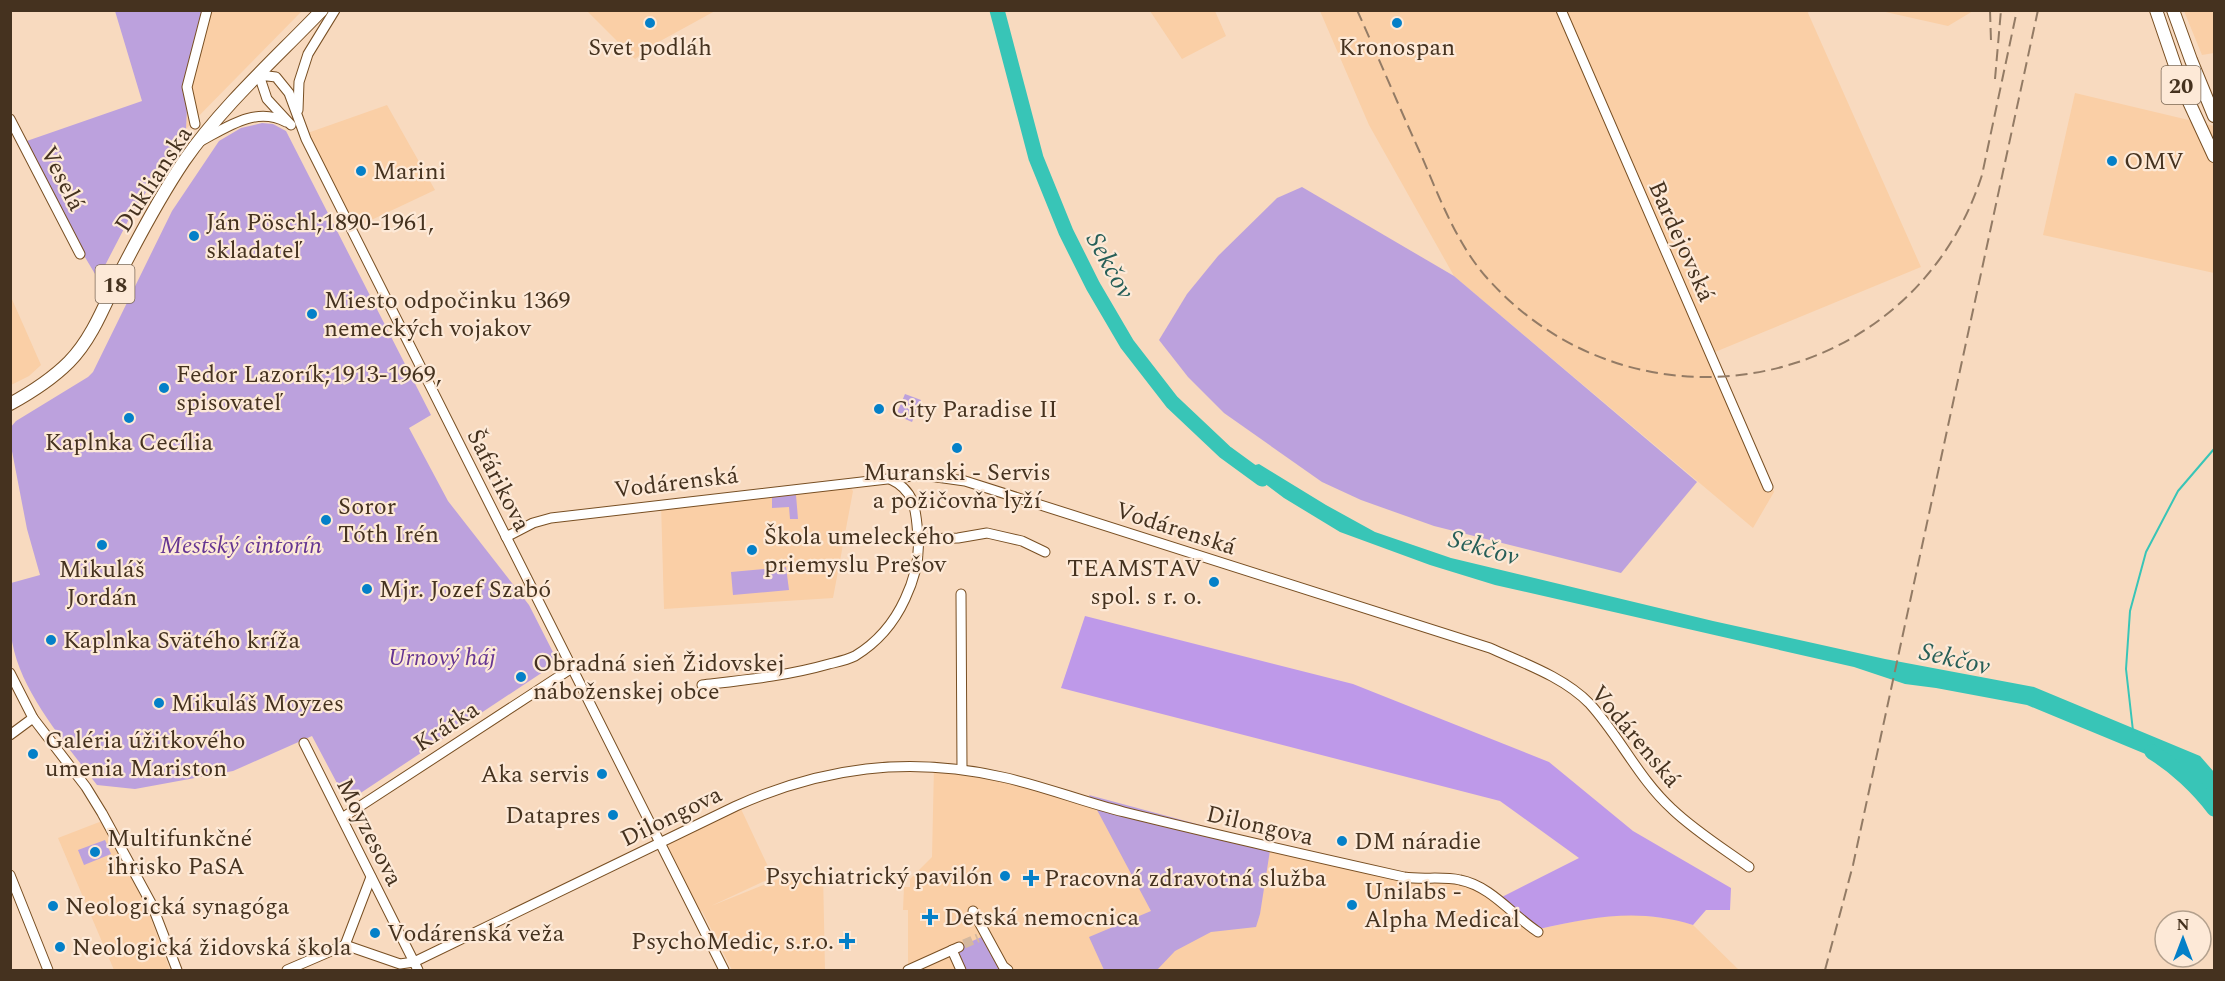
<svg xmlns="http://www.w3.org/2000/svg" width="2225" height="981" font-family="Spectral,serif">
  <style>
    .built { fill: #facfa6 }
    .green { fill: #bca1dd }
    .forest { fill: #be99e9 }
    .water { fill: #38c5b7 }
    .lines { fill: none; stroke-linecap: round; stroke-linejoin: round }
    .stream { stroke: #38c5b7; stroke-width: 2 }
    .river { stroke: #38c5b7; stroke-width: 15 }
    .minor-tunnel { stroke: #d4b89f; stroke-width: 9; stroke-dasharray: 9 4.5; stroke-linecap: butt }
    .minor-casing { stroke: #784f23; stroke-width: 11 }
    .major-casing { stroke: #784f23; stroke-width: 14 }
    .minor { stroke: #fff; stroke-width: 9 }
    .major { stroke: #fff; stroke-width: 12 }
    .rail { stroke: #937b65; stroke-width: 2; stroke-dasharray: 12 6; stroke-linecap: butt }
    .poi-dot { fill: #0480c8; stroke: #fde9d7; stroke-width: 2 }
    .labels { text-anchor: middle; stroke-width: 4.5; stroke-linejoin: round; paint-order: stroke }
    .shield { fill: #fde9d7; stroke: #7c6956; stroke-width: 1.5 }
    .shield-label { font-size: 22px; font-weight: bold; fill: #45321f }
    .poi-label { font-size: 24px; fill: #45321f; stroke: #fde9d7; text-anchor: start }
    .street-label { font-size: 24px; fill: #45321f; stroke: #fde9d7 }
    .park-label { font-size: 24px; font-style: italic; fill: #653592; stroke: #fde9d7 }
    .water-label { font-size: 26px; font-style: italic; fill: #275f58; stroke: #fde9d7 }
  </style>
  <rect width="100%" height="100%" fill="#f8dabf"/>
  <g class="built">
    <polygon points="205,11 302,11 186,129 189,67"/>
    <polygon points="587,11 715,11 653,45 635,59"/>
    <polygon points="1150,11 1215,11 1226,36 1182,59"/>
    <polygon points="1320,11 1809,11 1808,13 1921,267 1715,352 1774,492 1753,528 1454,276 1369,125"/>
    <polygon points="1881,11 1973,10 1973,11 1948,26"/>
    <polygon points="2184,11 2214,11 2214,53 2202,55"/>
    <polygon points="2075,93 2214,126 2214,273 2043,235"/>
    <polygon points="387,105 435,190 348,231 299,136"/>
    <polygon points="11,297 41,365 29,376 11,385"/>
    <polygon points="844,479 853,491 833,598 664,609 661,503"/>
    <polygon points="934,766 962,769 1403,877 1472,883 1539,929 1600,916 1631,914 1679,920 1693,925 1739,970 908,970 908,910 903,910 904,887 910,887 910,879 932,857"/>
    <polygon points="741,809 773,877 711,906 781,878 823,872 825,970 732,970 702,911 699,912 667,844"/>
    <polygon points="102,821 147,908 170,970 114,970 58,838"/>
  </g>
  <g class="green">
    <polygon points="115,11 205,11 189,67 186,129 129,219 98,279 42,185 21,143 142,101"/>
    <path d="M262,123l11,1 13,7 145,284 -22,13 39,73 81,104 29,57 -211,140 -35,-66 -79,35 -98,18 -38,-4c-32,-43 -80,-96 -86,-151 -3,-16 0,-34 0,-51l29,-8 -13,-46 -16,-83 -1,-18 6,-7 72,-44 5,-5 79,-161 47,-70 22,-13z"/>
    <polygon points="1302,187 1454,276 1697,482 1621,573 1434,526 1361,500 1322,482 1224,413 1188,377 1159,340 1187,294 1218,256 1277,198"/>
    <polygon points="905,394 921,400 912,422 896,415"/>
    <polygon points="796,495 798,519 790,519 789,507 772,508 772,497"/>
    <polygon points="786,567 789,590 733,595 731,572"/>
    <polygon points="1089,795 1271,844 1260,914 1256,927 1211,932 1175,951 1157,970 1104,970 1089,937 1151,911"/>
    <polygon points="105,840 111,854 84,865 78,850"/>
    <polygon points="986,935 1007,970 961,970 952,950"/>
  </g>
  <path class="forest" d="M1085,616l268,68 196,78 84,69 98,57 -1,22h-24l-13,15c-56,-17 -98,-8 -154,4l-39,-31 79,-40 -79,-57 -439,-113z"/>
  <polygon class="water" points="1259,464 1326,505 1375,532 1451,558 1713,621 1885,659 2034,687 2200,756 2214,772 2214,801 2189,772 2027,705 1936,688 1905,684 1854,667 1495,585 1430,565 1340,532 1284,498 1244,468"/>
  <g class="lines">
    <polyline class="stream" points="2133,731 2126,669 2130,611 2146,552 2178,491 2214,449"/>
    <g class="river">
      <polyline points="997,10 1036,158 1066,232 1093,286 1127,344 1172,402 1225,452 1262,479"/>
      <path d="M2152,752c23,14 46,36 62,57"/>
    </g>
    <polyline class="minor-tunnel" points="964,944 978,938"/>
    <defs>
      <g id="minor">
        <polyline points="1561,10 1768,487"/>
        <polyline points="298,110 299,82 308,54 335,10"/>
        <polyline points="10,119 80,254"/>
        <polyline points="195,124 187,87 207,10"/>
        <polyline points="291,125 267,99 259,75 276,77 289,93 306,139 724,970"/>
        <path d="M201,141c26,-14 55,-35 85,-19"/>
        <path d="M506,537l27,-14 18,-5 371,-43 43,6 525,167c33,15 74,29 100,56 30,33 49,75 82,105 23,22 52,40 77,58"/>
        <polyline points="919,539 958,538 987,533 1022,541 1045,552"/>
        <polyline points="961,594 962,769"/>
        <polyline points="10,673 33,718 86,787 102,813 152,905 177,970"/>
        <path d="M702,685c43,-5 85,-9 127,-21 8,-2 18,-4 26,-8 23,-14 39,-33 50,-57 9,-19 15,-42 13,-62 -2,-26 -2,-46 -28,-58"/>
        <polyline points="10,735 33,718"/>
        <polyline points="304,743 418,970"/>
        <polyline points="342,818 572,668"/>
        <polyline points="10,875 48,970"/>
        <polyline points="973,911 1003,966 1008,970"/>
        <path d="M345,945l55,19 14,-2 322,-156c87,-39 172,-50 266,-29 42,9 81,25 122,35 93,23 186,44 280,65 18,3 38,-1 56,3 31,6 52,35 78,52"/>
        <polyline points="345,945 371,877"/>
        <polyline points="952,950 961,970"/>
        <polyline points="287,970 345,945"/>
        <polyline points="908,970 959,947"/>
      </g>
      <g id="major">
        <polyline points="2156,10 2183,89 2214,156"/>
        <polyline points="2173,10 2191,60 2214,116"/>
        <path d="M10,404c22,-12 42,-25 59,-42 23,-23 36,-58 50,-87 20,-39 40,-77 65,-114 39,-56 91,-102 138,-151"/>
      </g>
    </defs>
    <use href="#minor" class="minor-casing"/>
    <use href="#major" class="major-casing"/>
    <use href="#minor" class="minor"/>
    <use href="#major" class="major"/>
    <g class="rail">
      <path d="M1357,10c22,49 43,99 65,147 18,42 35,87 65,121 151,169 426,113 495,-103l35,-165"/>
      <polyline points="1990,10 1991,41"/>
      <polyline points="1995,79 2001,10"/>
      <polyline points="1825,970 1853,865 2038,10"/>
    </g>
  </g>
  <g class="poi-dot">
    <circle cx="650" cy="23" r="6"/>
    <circle cx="1397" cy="23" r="6"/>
    <circle cx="2112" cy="161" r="6"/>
    <circle cx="361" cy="171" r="6"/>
    <circle cx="194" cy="236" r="6"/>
    <circle cx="312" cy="314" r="6"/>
    <circle cx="164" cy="388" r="6"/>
    <circle cx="879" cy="409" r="6"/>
    <circle cx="129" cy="418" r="6"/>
    <circle cx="957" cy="448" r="6"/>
    <circle cx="326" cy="520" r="6"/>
    <circle cx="102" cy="545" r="6"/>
    <circle cx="752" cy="550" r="6"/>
    <circle cx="1214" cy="582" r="6"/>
    <circle cx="367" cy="589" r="6"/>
    <circle cx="51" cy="640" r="6"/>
    <circle cx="521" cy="677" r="6"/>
    <circle cx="159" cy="703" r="6"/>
    <circle cx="33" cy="754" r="6"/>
    <circle cx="602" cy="774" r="6"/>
    <circle cx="613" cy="815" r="6"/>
    <circle cx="1342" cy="841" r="6"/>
    <circle cx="95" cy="852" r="6"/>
    <circle cx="1005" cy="876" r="6"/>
    <path d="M1028 869h6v6h6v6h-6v6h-6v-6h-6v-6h6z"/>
    <circle cx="1352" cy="905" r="6"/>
    <circle cx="53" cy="906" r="6"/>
    <path d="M927 908h6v6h6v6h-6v6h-6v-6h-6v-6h6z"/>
    <circle cx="375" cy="933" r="6"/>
    <path d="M844 932h6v6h6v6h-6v6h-6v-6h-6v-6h6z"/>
    <circle cx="60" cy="947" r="6"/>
  </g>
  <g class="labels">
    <g class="shield">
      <rect x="2161.5" y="66" width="39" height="38" rx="4.5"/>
      <rect x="95.5" y="265" width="39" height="38" rx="4.5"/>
    </g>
    <g class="shield-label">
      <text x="2181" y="93">20</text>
      <text x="115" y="292">18</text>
    </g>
    <g class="poi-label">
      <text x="650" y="55" text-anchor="middle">Svet podláh</text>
      <text x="1397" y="55" text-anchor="middle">Kronospan</text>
      <text x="2124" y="169">OMV</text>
      <text x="373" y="179">Marini</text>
      <text x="206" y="230">Ján Pöschl;1890-1961,<tspan x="206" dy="28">skladateľ</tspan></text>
      <text x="324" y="308">Miesto odpočinku 1369<tspan x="324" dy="28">nemeckých vojakov</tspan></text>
      <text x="176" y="382">Fedor Lazorík;1913-1969,<tspan x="176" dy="28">spisovateľ</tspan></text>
      <text x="891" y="417">City Paradise II</text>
      <text x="129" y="450" text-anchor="middle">Kaplnka Cecília</text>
      <text x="957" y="480" text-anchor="middle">Muranski - Servis<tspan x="957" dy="28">a požičovňa lyží</tspan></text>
      <text x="338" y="514">Soror<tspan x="338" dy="28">Tóth Irén</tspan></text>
      <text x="764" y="544">Škola umeleckého<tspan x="764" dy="28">priemyslu Prešov</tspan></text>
      <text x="1202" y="576" text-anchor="end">TEAMSTAV<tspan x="1202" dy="28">spol. s r. o.</tspan></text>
      <text x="102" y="577" text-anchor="middle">Mikuláš<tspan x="102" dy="28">Jordán</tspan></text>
      <text x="379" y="597">Mjr. Jozef Szabó</text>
      <text x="63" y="648">Kaplnka Svätého kríža</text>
      <text x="533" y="671">Obradná sieň Židovskej<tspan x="533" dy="28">náboženskej obce</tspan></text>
      <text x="171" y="711">Mikuláš Moyzes</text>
      <text x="45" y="748">Galéria úžitkového<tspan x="45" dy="28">umenia Mariston</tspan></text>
      <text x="590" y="782" text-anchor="end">Aka servis</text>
      <text x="601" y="823" text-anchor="end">Datapres</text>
      <text x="107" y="846">Multifunkčné<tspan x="107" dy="28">ihrisko PaSA</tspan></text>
      <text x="1354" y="849">DM náradie</text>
      <text x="993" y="884" text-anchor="end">Psychiatrický pavilón</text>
      <text x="1044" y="886">Pracovná zdravotná služba</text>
      <text x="1364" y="899">Unilabs -<tspan x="1364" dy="28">Alpha Medical</tspan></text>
      <text x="65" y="914">Neologická synagóga</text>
      <text x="944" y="925">Detská nemocnica</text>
      <text x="387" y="941">Vodárenská veža</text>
      <text x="834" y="949" text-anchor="end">PsychoMedic, s.r.o.</text>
      <text x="72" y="955">Neologická židovská škola</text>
    </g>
    <g class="street-label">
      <text transform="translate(63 178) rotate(63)" y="8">Veselá</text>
      <text transform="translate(153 179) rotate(-57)" y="8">Duklianska</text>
      <text transform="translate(1682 241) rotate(66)" y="8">Bardejovská</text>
      <text transform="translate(499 480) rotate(63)" y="8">Šafárikova</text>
      <text transform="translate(676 482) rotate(-7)" y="8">Vodárenská</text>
      <text transform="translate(1176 528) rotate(18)" y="8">Vodárenská</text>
      <text transform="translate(446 726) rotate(-33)" y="8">Krátka</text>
      <text transform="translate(1636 736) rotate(50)" y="8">Vodárenská</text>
      <text transform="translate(671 816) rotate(-26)" y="8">Dilongova</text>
      <text transform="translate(1260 825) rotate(13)" y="8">Dilongova</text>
      <text transform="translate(370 832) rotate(63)" y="8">Moyzesova</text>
    </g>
    <g class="park-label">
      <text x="241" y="553">Mestský cintorín</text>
      <text x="442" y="665">Urnový háj</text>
    </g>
    <g class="water-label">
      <text transform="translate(1111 265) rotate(61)" y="9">Sekčov</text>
      <text transform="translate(1484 547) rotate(16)" y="9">Sekčov</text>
      <text transform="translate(1955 658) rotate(13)" y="9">Sekčov</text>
    </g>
  </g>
  <rect width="2225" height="981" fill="none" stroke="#45321f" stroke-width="24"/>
  <g transform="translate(2183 939)"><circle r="28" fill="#fde9d7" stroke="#b3a08d" stroke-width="1.5"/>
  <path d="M0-4.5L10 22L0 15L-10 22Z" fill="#0480c8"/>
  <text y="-9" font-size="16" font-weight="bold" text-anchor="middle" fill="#45321f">N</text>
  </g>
</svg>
